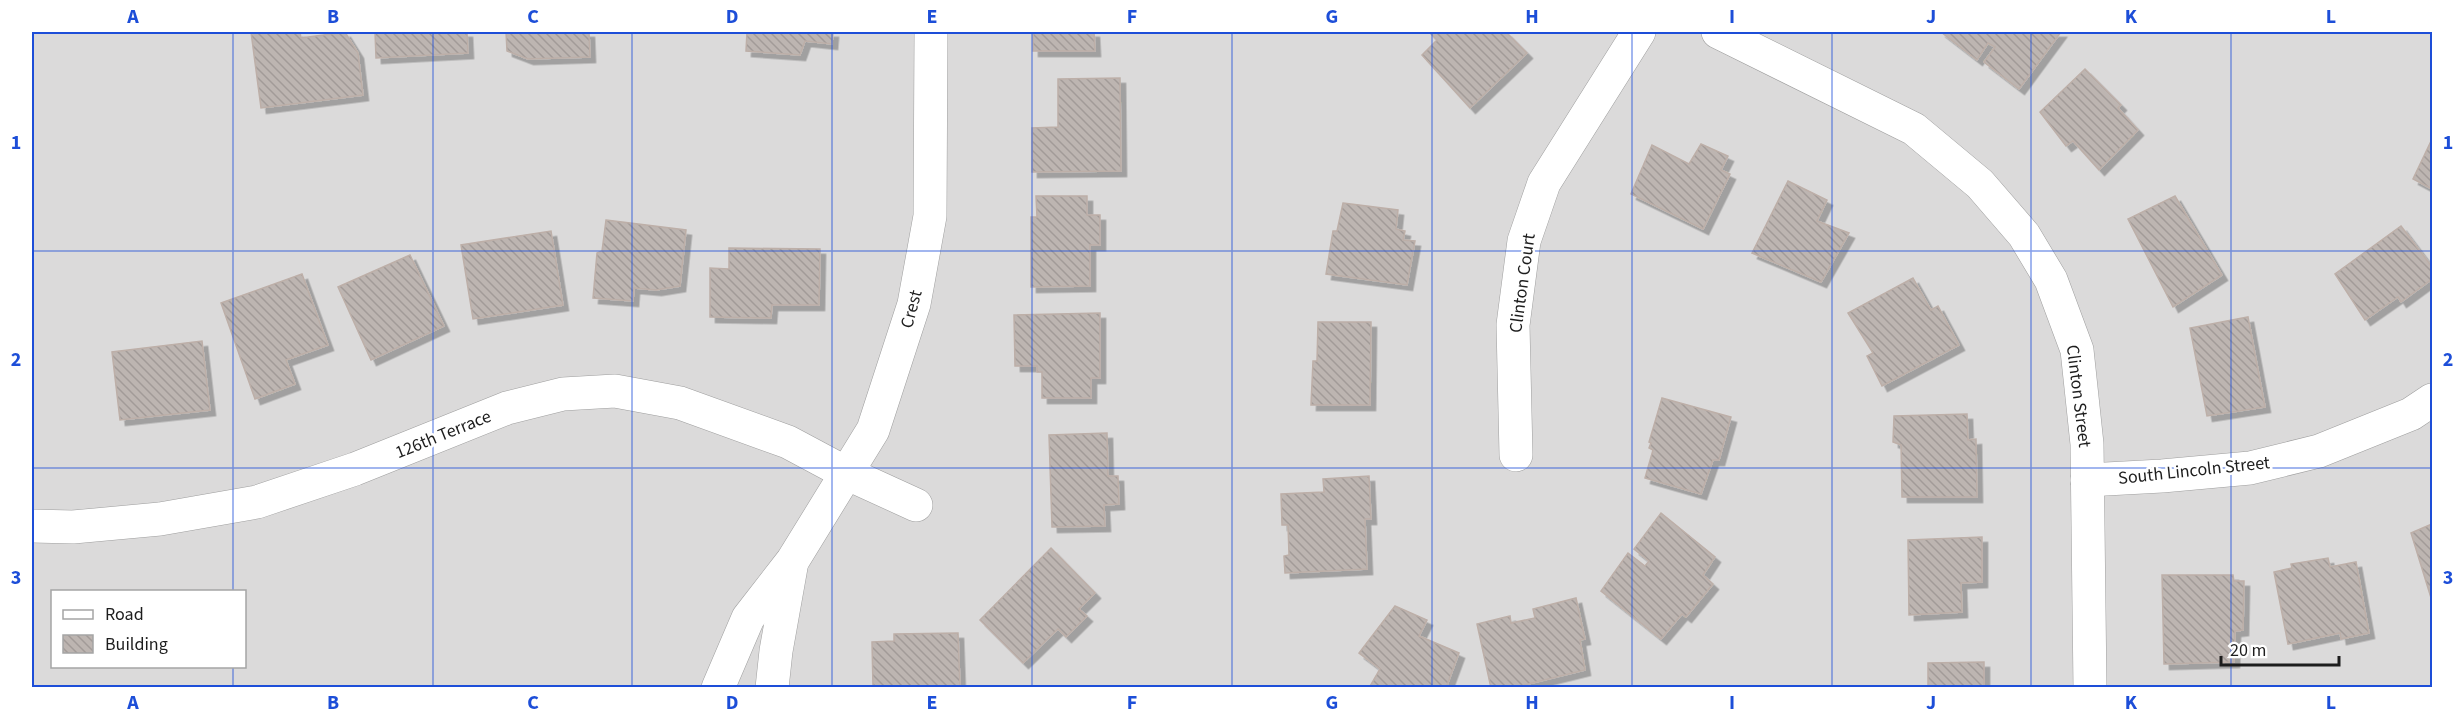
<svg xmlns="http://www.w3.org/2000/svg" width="2464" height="719" font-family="'Source Sans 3',sans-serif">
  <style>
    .residential { fill: #dbdada; fill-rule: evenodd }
    .building { fill: url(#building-back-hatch); stroke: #bdafa8; stroke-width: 1.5; filter: url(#shadow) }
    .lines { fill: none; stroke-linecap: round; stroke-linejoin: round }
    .minor-casing { stroke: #9e9e9e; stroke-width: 34 }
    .minor { stroke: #fff; stroke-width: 33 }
    .grid { fill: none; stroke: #1d4ed8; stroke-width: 1.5; stroke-opacity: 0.55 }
    .labels { text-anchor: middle; stroke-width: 5; stroke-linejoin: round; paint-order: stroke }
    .street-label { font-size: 18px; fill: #1d1d1d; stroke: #fff }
    .neatline { fill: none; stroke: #1d4ed8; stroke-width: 2 }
    .grid-label { font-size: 20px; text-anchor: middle; font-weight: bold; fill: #1d4ed8 }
  </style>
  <defs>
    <pattern id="building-back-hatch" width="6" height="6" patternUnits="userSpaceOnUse" patternTransform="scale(1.5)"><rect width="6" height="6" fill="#bdb5b1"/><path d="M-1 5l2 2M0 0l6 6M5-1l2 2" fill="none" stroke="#a29b98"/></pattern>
    <filter id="shadow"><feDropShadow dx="5.5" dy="5.5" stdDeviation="0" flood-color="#0004"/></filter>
  </defs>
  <rect width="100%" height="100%" fill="#ede9e3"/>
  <path class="residential" d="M32,32h2400v655h-2400zM52,592h192v74h-192z"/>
  <g class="building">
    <polygon points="251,32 300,32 301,38 345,32 358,53 363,95 261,108"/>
    <polygon points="375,32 467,32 468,53 376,58"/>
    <polygon points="506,32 589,32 590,57 528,59 507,51"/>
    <polygon points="747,32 833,32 832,44 805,41 800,55 746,51"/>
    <polygon points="1033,32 1094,32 1095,51 1033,51"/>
    <polygon points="1429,32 1506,32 1527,53 1470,108 1422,55 1437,40"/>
    <polygon points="1941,32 2061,32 2019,89 1984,62 1995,47 1988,43 1977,60"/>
    <polygon points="2085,69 2121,105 2118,108 2138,130 2099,170 2073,141 2066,146 2040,112"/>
    <polygon points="1120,78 1121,171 1032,172 1032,128 1058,127 1058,79"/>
    <polygon points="2432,139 2432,189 2413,179"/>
    <polygon points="1701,144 1728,156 1721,170 1730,174 1703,229 1631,194 1652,145 1689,164"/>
    <polygon points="1788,181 1827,200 1817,221 1849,233 1821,282 1752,253"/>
    <polygon points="1036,196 1087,196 1087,215 1100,215 1100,245 1090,245 1090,286 1031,287 1031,217 1037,217"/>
    <polygon points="2175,196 2222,275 2173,307 2128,219"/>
    <polygon points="1343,203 1398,210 1396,229 1405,231 1403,240 1415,241 1407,285 1326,274 1333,231 1337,231"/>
    <polygon points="606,220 686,230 680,286 656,290 634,288 633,301 593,298 597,253 602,251"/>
    <polygon points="2401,226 2432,267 2432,279 2401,302 2398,297 2365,320 2335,274"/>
    <polygon points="551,231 563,305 473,319 461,245"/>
    <polygon points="729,248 820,249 819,305 772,305 771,318 710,317 710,268 729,269"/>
    <polygon points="410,255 444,326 371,360 338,287"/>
    <polygon points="302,274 328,345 286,360 295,384 255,399 221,303"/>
    <polygon points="1913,278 1931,310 1938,306 1959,345 1882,386 1867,356 1873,353 1848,313"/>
    <polygon points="1100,313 1100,378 1091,378 1091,398 1042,398 1042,372 1037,372 1037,366 1015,366 1014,315"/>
    <polygon points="2248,317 2265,407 2207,416 2190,328"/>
    <polygon points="1318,322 1371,322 1370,405 1311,405 1313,361 1317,361"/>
    <polygon points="202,341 210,410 120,420 112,352"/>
    <polygon points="1662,398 1731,417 1719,460 1713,460 1701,494 1645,478 1653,450 1649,448 1651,443 1649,442"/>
    <polygon points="1967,414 1968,440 1976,439 1977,497 1902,497 1901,445 1893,442 1894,416"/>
    <polygon points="1107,433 1108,476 1118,476 1119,504 1104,505 1105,526 1052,527 1049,435"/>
    <polygon points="1369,476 1371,519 1365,519 1367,569 1285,573 1284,556 1289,555 1288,525 1282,525 1281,494 1324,492 1323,479"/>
    <polygon points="1661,513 1715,557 1703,575 1713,584 1686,617 1682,614 1661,639 1601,591 1628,553 1645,566 1649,561 1634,549"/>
    <polygon points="2432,524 2432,601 2411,533"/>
    <polygon points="1982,537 1982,582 1961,583 1962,612 1909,615 1908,540"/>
    <polygon points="1051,548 1095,593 1079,609 1087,616 1066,637 1058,629 1023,663 980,620"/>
    <polygon points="2328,558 2330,567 2356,562 2369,633 2341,639 2340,633 2288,644 2274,572 2292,568 2291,564"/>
    <polygon points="2162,575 2233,575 2234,581 2244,581 2243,630 2235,631 2234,662 2164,664"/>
    <polygon points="1576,598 1585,639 1580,640 1585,670 1512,688 1491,688 1477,624 1510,616 1511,623 1535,618 1533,609"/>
    <polygon points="1395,606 1427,620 1419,636 1459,653 1446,688 1369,688 1380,669 1359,653"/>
    <polygon points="958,633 960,688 873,688 872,642 894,641 894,634"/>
    <polygon points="1984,662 1984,688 1928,688 1928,663"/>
  </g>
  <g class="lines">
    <defs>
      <g id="minor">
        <polyline points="1718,32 1914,129 1980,184 2024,235 2051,280 2077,350 2087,444 2090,688"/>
        <polyline points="1516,455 1513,325 1524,241 1544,183 1639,32"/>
        <polyline points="2087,480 2162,476 2250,468 2319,451 2411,414 2432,400"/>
        <polyline points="32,526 73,527 160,519 257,502 355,469 507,408 563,394 615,391 680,403 788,442 846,473 916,505"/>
        <polyline points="718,688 748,618 793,560 873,430 914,304 930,216 931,32"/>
        <polyline points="772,688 776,651 791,567"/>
      </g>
    </defs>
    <use href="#minor" class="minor-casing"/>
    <use href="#minor" class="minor"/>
  </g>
  <path class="grid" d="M233,32v560M433,32v656M632,32v656M832,32v656M1032,32v656M1232,32v656M1432,32v656M1632,32v656M1832,32v656M2031,32v656M2231,32v656M32,251h2400M32,468h2400M233,666v22"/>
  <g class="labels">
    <g class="street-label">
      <text transform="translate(1522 283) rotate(-82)" y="6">Clinton Court</text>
      <text transform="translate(911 309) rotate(-75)" y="6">Crest</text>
      <text transform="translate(2079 396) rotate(83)" y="6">Clinton Street</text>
      <text transform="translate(443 434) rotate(-22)" y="6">126th Terrace</text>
      <text transform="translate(2194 470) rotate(-6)" y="6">South Lincoln Street</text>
    </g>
  </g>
  <rect width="2464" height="719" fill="none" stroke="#ffffff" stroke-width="66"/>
  <rect x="51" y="590" width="195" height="78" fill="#ffffff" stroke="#a5a5a5" stroke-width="1.5"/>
  <rect x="63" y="610" width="30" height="9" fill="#ffffff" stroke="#a5a5a5" stroke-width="1.5"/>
  <text x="105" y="620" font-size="18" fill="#1d1d1d">Road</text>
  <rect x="63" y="635" width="30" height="18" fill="url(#building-back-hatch)" stroke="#a5a5a5" stroke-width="1.5"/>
  <text x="105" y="650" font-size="18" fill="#1d1d1d">Building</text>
  <path d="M2221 656v9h118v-9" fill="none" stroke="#1d1d1d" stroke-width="3"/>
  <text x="2230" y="656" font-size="18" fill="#1d1d1d" stroke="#ffffff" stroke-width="4.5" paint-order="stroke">20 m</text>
  <rect x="33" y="33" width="2398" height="653" class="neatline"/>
  <g class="grid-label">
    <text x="133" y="23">A</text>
    <text x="333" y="23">B</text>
    <text x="533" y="23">C</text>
    <text x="732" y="23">D</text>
    <text x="932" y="23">E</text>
    <text x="1132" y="23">F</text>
    <text x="1332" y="23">G</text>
    <text x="1532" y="23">H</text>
    <text x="1732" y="23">I</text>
    <text x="1931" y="23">J</text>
    <text x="2131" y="23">K</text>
    <text x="2331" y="23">L</text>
    <text x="16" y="149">1</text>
    <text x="2448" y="149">1</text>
    <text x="16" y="366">2</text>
    <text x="2448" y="366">2</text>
    <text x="16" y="584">3</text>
    <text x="2448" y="584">3</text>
    <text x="133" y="709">A</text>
    <text x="333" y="709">B</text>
    <text x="533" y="709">C</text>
    <text x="732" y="709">D</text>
    <text x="932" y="709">E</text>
    <text x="1132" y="709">F</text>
    <text x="1332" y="709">G</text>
    <text x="1532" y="709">H</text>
    <text x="1732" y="709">I</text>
    <text x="1931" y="709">J</text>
    <text x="2131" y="709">K</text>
    <text x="2331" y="709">L</text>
  </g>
</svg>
